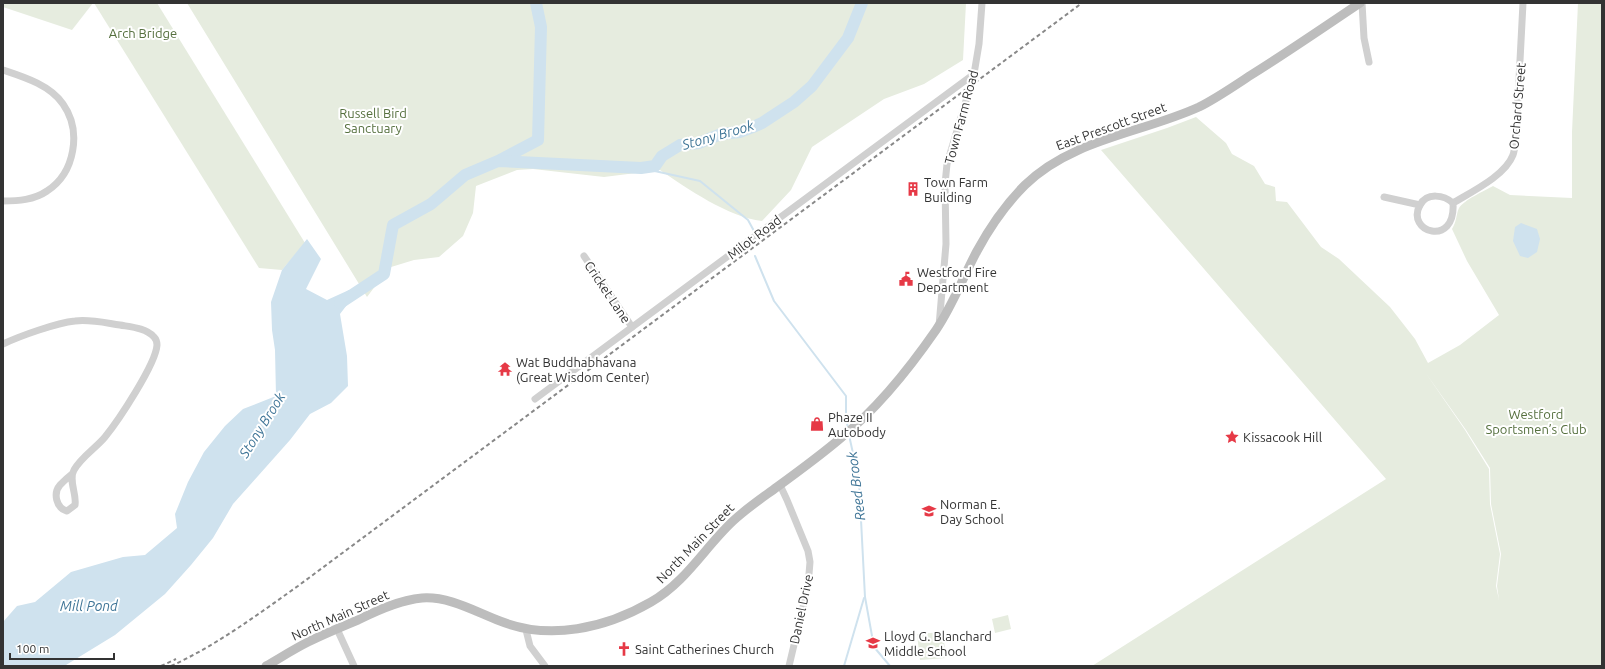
<svg xmlns="http://www.w3.org/2000/svg" width="1605" height="669" font-family="Ubuntu,sans-serif">
  <style>
    .green { fill: #e6ecdf; fill-rule: evenodd }
    .water { fill: #cfe2ee }
    .lines { fill: none; stroke-linecap: round; stroke-linejoin: round }
    .stream { stroke: #cfe2ee; stroke-width: 2 }
    .river { stroke: #cfe2ee; stroke-width: 12 }
    .minor { stroke: #d0d0d0; stroke-width: 7 }
    .secondary { stroke: #bdbdbd; stroke-width: 9 }
    .rail { stroke: #888; stroke-width: 2; stroke-dasharray: 4 3; stroke-linecap: butt }
    .labels { text-anchor: middle; stroke-width: 4; stroke-linejoin: round; paint-order: stroke }
    .park-label { font-size: 13px; fill: #56703f; stroke: #fff }
    .street-label { font-size: 13px; fill: #333; stroke: #fff }
    .poi-label { font-size: 13px; fill: #333; stroke: #fff; text-anchor: start }
    .water-label { font-size: 14px; font-style: italic; fill: #3f7597; stroke: #fff }
  </style>
  <rect width="100%" height="100%" fill="#fff"/>
  <g class="green">
    <polygon points="3,3 93,3 72,30 3,7"/>
    <polygon points="94,3 157,3 305,243 282,270 259,268"/>
    <path d="M187,3h779l-3,57 -39,24 -40,15 -72,48 -21,43 -29,31c-34,-4 -74,-32 -102,-51l-56,7 -71,-8 -16,1 -41,16 -3,27 -10,23 -24,21 -25,3 -36,11 -2,14 -9,12z"/>
    <path d="M1578,3h24v663h-510l294,-187 -285,-329 66,-22 29,-11 30,26 6,11 22,12 11,18 10,3 1,14 11,1 34,45 18,12 51,48 25,32 13,24 32,-18 39,-30 -32,-54 -15,-32c5,-8 4,-15 7,-21 5,-8 25,-17 34,-22l17,9 62,3v-66zM1425,372l41,58 24,38 1,36 10,50 -4,32 2,14 -3,-14 4,-32 -10,-50 -1,-35 -24,-39z"/>
    <polygon points="1008,615 1011,629 995,633 992,619"/>
    <polygon points="943,632 946,658 920,660 917,634"/>
  </g>
  <g class="water">
    <polygon points="1521,223 1537,229 1540,239 1537,252 1528,258 1520,256 1513,241 1515,227"/>
    <polygon points="307,239 321,259 306,289 327,300 349,290 353,297 340,314 347,356 348,386 331,403 310,414 290,440 233,504 213,538 191,565 165,594 115,635 66,665 3,666 3,622 17,606 35,602 71,572 123,557 145,555 177,528 175,514 188,482 204,452 225,426 243,409 276,396 275,350 272,330 271,302 282,270"/>
  </g>
  <g class="lines">
    <g class="stream">
      <polyline points="641,168 700,181 748,220 754,231"/>
      <polyline points="755,256 774,301 846,396 846,417 848,429"/>
      <polyline points="849,435 859,481 865,597 874,647 890,666"/>
      <polyline points="844,666 864,598"/>
    </g>
    <g class="river">
      <polyline points="500,160 538,140 541,27 536,3"/>
      <polyline points="340,303 384,274 393,225 431,204 465,175 498,161 641,168 655,166 662,156 680,145 699,143 721,134 740,132 753,127 762,123 794,102 812,86 848,38 862,3"/>
    </g>
    <g class="minor">
      <polyline points="1362,3 1364,38 1369,62"/>
      <path d="M3,70c21,7 47,15 60,34 19,27 12,69 -16,87 -13,9 -29,10 -44,10"/>
      <path d="M1384,197l36,8c-15,27 36,43 33,-2 18,-11 52,-27 60,-48 2,-6 2,-12 3,-18l7,-134"/>
      <path d="M1420,205c7,-13 24,-10 33,-2"/>
      <polyline points="584,256 632,327"/>
      <polyline points="939,326 946,244 945,184 947,164 974,74 979,44 982,3"/>
      <path d="M3,344c17,-8 53,-21 72,-23 15,-2 31,2 45,4 11,2 26,3 34,12 2,2 3,5 3,8 -1,19 -39,76 -52,92 -9,11 -24,20 -31,33 -6,10 3,24 1,35l-8,6c-11,-3 -14,-18 -7,-26 4,-4 8,-8 12,-11"/>
      <polyline points="535,399 974,74"/>
      <polyline points="780,485 787,500 808,551 810,562 808,586 789,666"/>
      <polyline points="337,629 354,666"/>
      <polyline points="526,630 530,646 545,666"/>
    </g>
    <path class="secondary" d="M266,666c14,-8 28,-17 42,-24 16,-8 33,-15 50,-22 20,-10 42,-20 64,-22 27,-2 54,14 78,23 50,20 106,7 151,-19 35,-20 54,-55 82,-81 14,-13 29,-23 44,-34 22,-16 44,-32 65,-50 37,-30 67,-68 94,-107 17,-25 27,-53 41,-79 13,-24 29,-47 48,-66 47,-46 117,-52 174,-78 18,-9 35,-21 52,-32 37,-23 73,-48 109,-72"/>
    <g class="rail">
      <polyline points="161,666 176,659"/>
      <path d="M171,666c46,-21 86,-51 127,-80l784,-583"/>
    </g>
  </g>
  <defs>
    <symbol id="building-bare" viewBox="-9 -9 18 18"><path d="M-4-6H4V6H1V3H-1V6H-4ZM-2.5-4.3h1.7v1.8h-1.7ZM.8-4.3h1.7v1.8H.8ZM-2.5-1h1.7V.8h-1.7ZM.8-1h1.7V.8H.8Z" fill="#e63946" stroke="#fff" stroke-width="2.5" paint-order="stroke"/></symbol>
    <symbol id="civic-bare" viewBox="-9 -9 18 18"><path d="M-.6-6.5H3V-4.5H.6V-3L4-1V1h2V6H-6V1h2V-1L-.6-3ZM-1.2 2.5V6h2.4V2.5Z" fill="#e63946" stroke="#fff" stroke-width="2.5" paint-order="stroke"/></symbol>
    <symbol id="temple-bare" viewBox="-9 -9 18 18"><path d="M0-6L5-2H3V0L6.5 2.5H4V6H1.5V3h-3V6H-4V2.5H-6.5L-3 0V-2H-5Z" fill="#e63946" stroke="#fff" stroke-width="2.5" paint-order="stroke"/></symbol>
    <symbol id="shop-bare" viewBox="-9 -9 18 18"><path d="M-5-2.5h2.3a2.7 3.5 0 0 1 5.4 0H5L5.5 6h-11ZM-1.5-2.5h3a1.5 2.3 0 0 0-3 0Z" fill="#e63946" stroke="#fff" stroke-width="2.5" paint-order="stroke"/></symbol>
    <symbol id="sight-bare" viewBox="-9 -9 18 18"><path d="M0-6L1.8-2.2L6-1.7L2.9 1.2L3.7 5.4L0 3.3L-3.7 5.4L-2.9 1.2L-6-1.7L-1.8-2.2Z" fill="#e63946" stroke="#fff" stroke-width="2.5" paint-order="stroke"/></symbol>
    <symbol id="school-bare" viewBox="-9 -9 18 18"><path d="M0-5L7-2L0 1L-7-2ZM-4 1L0 2.5L4 1V4Q0 6-4 4Z" fill="#e63946" stroke="#fff" stroke-width="2.5" paint-order="stroke"/></symbol>
    <symbol id="church-bare" viewBox="-9 -9 18 18"><path d="M-1.2-6h2.4v3.5h3.3v2.4h-3.3V6h-2.4V-.1h-3.3v-2.4h3.3Z" fill="#e63946" stroke="#fff" stroke-width="2.5" paint-order="stroke"/></symbol>
  </defs>
  <g fill-rule="evenodd">
    <use href="#building-bare" x="903" y="179" width="20" height="20"/>
    <use href="#civic-bare" x="896" y="269" width="20" height="20"/>
    <use href="#temple-bare" x="495" y="359" width="20" height="20"/>
    <use href="#shop-bare" x="807" y="414" width="20" height="20"/>
    <use href="#sight-bare" x="1222" y="427" width="20" height="20"/>
    <use href="#school-bare" x="919" y="501" width="20" height="20"/>
    <use href="#school-bare" x="863" y="633" width="20" height="20"/>
    <use href="#church-bare" x="614" y="639" width="20" height="20"/>
  </g>
  <g class="labels">
    <g class="park-label">
      <text x="143" y="38">Arch Bridge</text>
      <text x="373" y="118">Russell Bird<tspan x="373" dy="15">Sanctuary</tspan></text>
      <text x="1536" y="419">Westford<tspan x="1536" dy="15">Sportsmen’s Club</tspan></text>
    </g>
    <g class="street-label">
      <text transform="translate(1517 106) rotate(-85)" y="5">Orchard Street</text>
      <text transform="translate(961 117) rotate(-75)" y="5">Town Farm Road</text>
      <text transform="translate(1111 126) rotate(-20)" y="5">East Prescott Street</text>
      <text transform="translate(754 237) rotate(-37)" y="5">Milot Road</text>
      <text transform="translate(608 292) rotate(56)" y="5">Cricket Lane</text>
      <text transform="translate(695 543) rotate(-46)" y="5">North Main Street</text>
      <text transform="translate(801 609) rotate(-78)" y="5">Daniel Drive</text>
      <text transform="translate(340 615) rotate(-24)" y="5">North Main Street</text>
    </g>
    <g class="poi-label">
      <text x="924" y="187">Town Farm<tspan x="924" dy="15">Building</tspan></text>
      <text x="917" y="277">Westford Fire<tspan x="917" dy="15">Department</tspan></text>
      <text x="516" y="367">Wat Buddhabhavana<tspan x="516" dy="15">(Great Wisdom Center)</tspan></text>
      <text x="828" y="422">Phaze II<tspan x="828" dy="15">Autobody</tspan></text>
      <text x="1243" y="442">Kissacook Hill</text>
      <text x="940" y="509">Norman E.<tspan x="940" dy="15">Day School</tspan></text>
      <text x="884" y="641">Lloyd G. Blanchard<tspan x="884" dy="15">Middle School</tspan></text>
      <text x="635" y="654">Saint Catherines Church</text>
    </g>
    <g class="water-label">
      <text transform="translate(718 135) rotate(-16)" y="5">Stony Brook</text>
      <text transform="translate(262 425) rotate(-58)" y="5">Stony Brook</text>
      <text transform="translate(856 486) rotate(-97)" y="5">Reed Brook</text>
      <text x="89" y="611">Mill Pond</text>
    </g>
  </g>
  <rect width="1605" height="669" fill="none" stroke="#333333" stroke-width="8"/>
  <path d="M10 653v6h104v-6" fill="none" stroke="#333333" stroke-width="2"/>
  <text x="16" y="653" font-size="12" fill="#333333" stroke="#ffffff" stroke-width="3" paint-order="stroke">100 m</text>
</svg>
